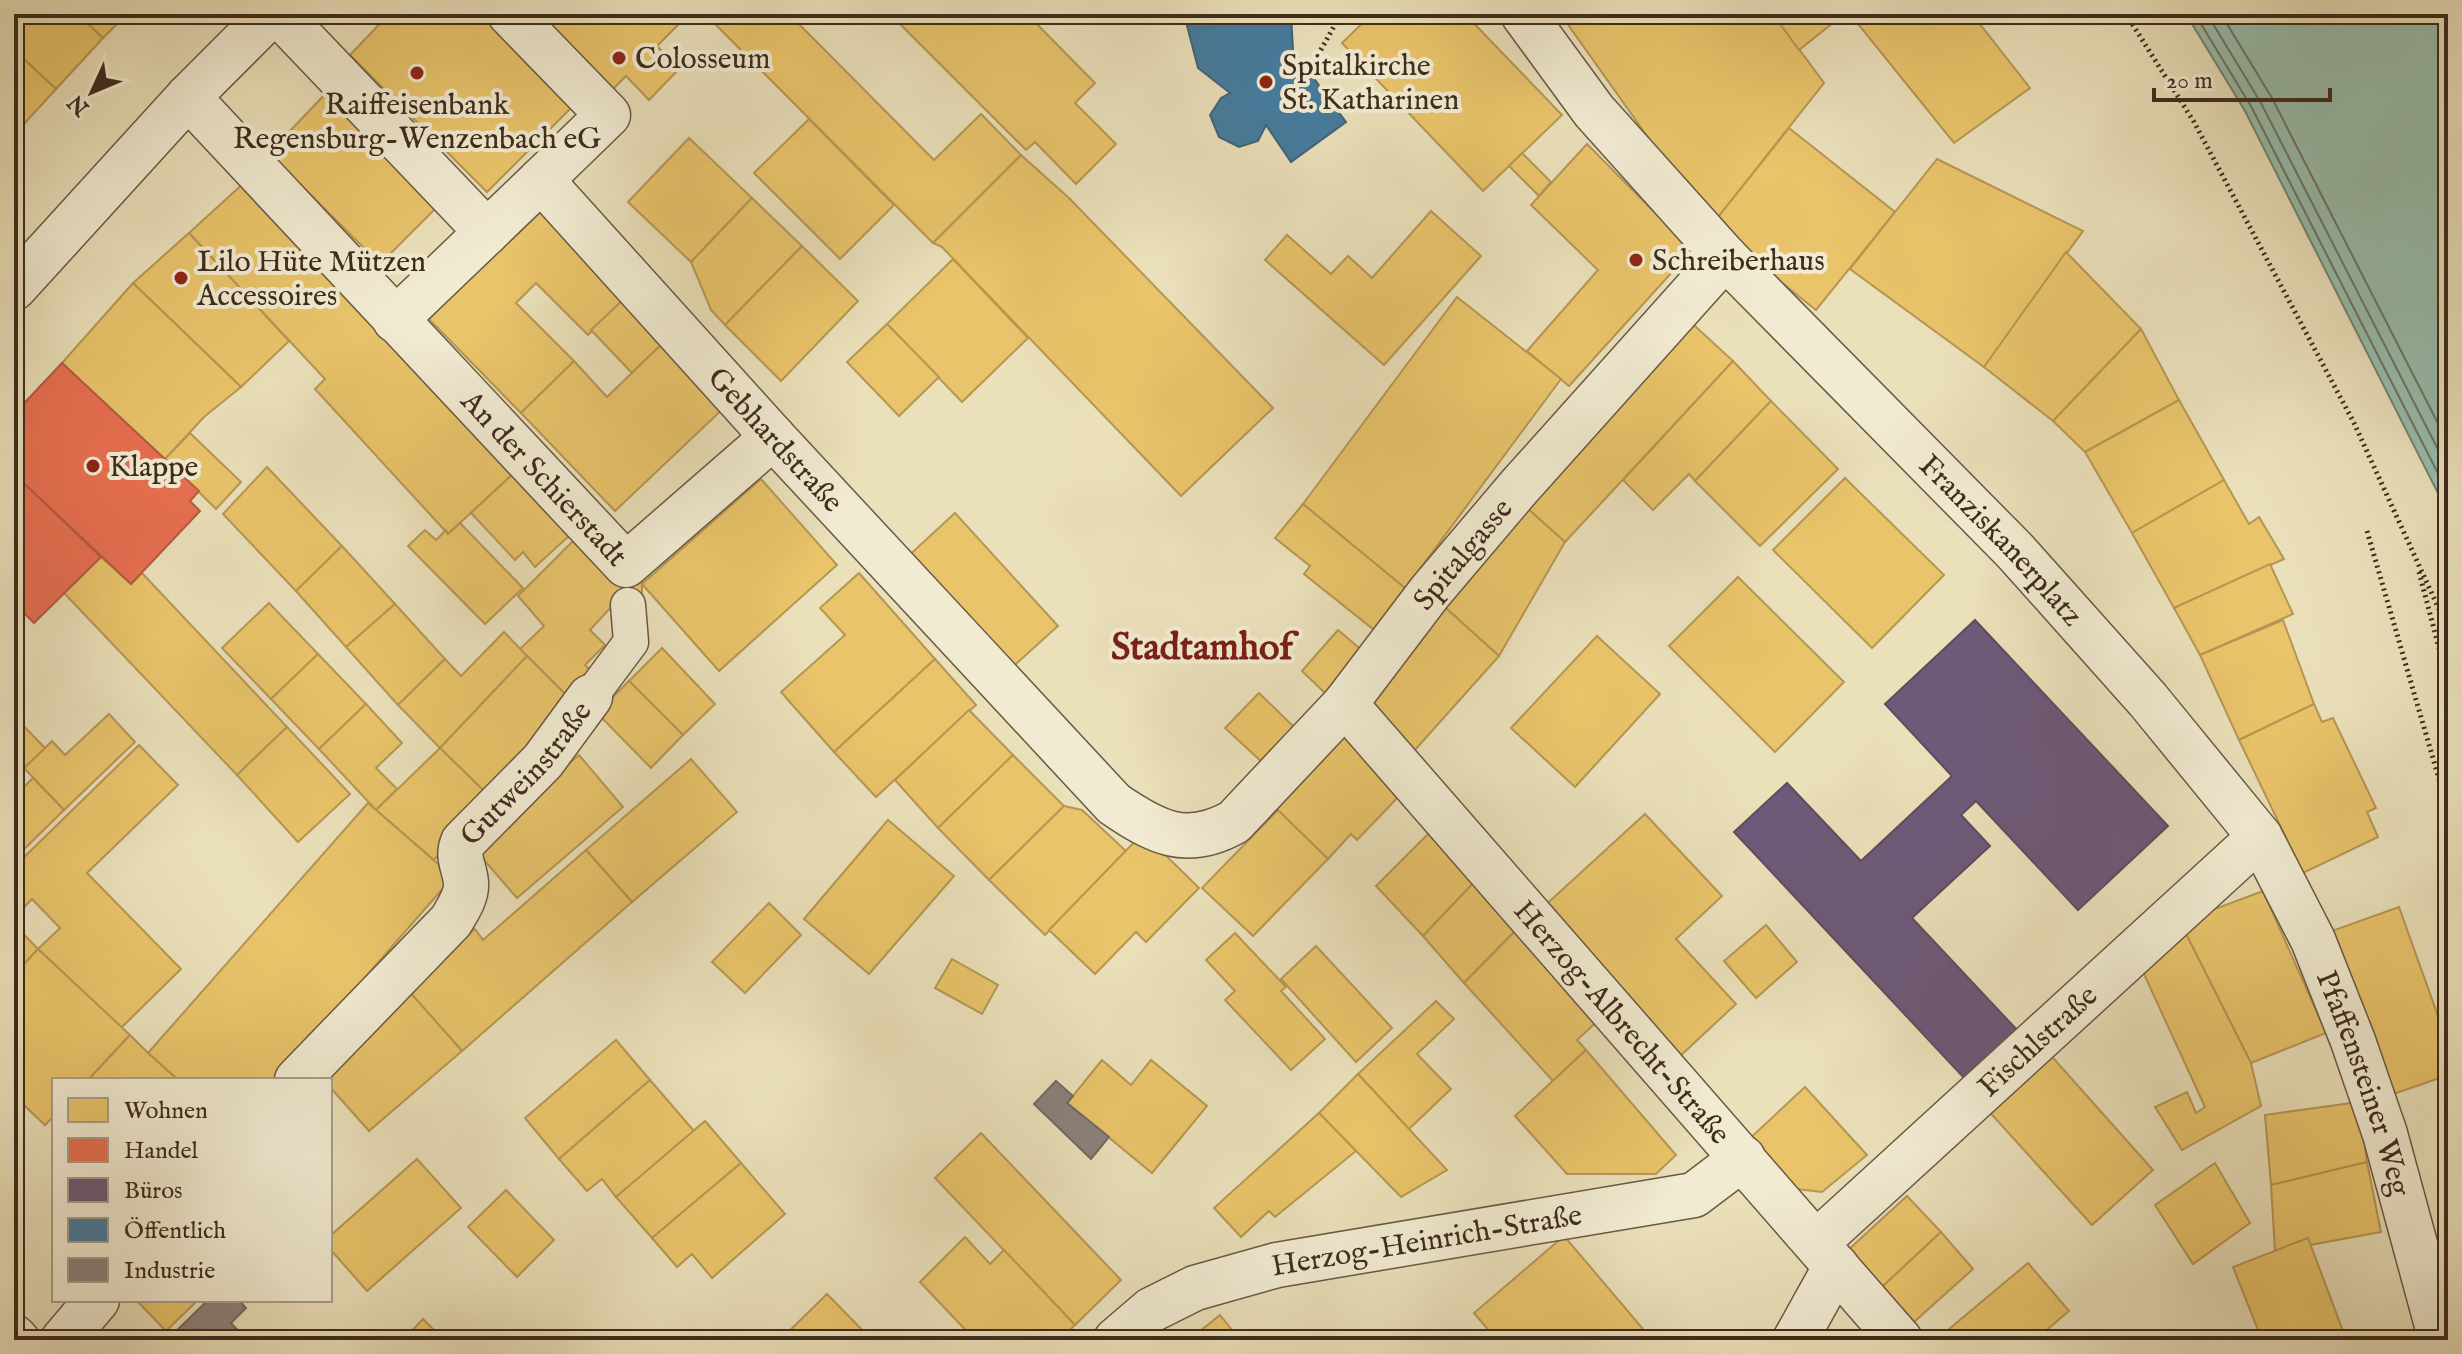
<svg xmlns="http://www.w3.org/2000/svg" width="2462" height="1354" font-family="'IM FELL English',serif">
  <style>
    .water { fill: #98bdac; stroke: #748372; stroke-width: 2 }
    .homes { fill: #e9c46a; stroke: #b69653; stroke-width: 2 }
    .shops { fill: #e76f51; stroke: #b45b41; stroke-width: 2 }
    .offices { fill: #6d597a; stroke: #5f4c5e; stroke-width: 2 }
    .public { fill: #457b9d; stroke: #436376; stroke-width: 2 }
    .industry { fill: #8a817c; stroke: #73685f; stroke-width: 2 }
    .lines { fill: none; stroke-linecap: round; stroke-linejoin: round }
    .shore { stroke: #6b7464; stroke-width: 2 }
    .lane-casing { stroke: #695944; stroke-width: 37 }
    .street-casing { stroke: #695944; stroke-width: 47 }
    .path { stroke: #3e2c1c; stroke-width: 5; stroke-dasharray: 2 4; stroke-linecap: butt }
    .lane { stroke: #f1ebd2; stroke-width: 34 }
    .street { stroke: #f1ebd2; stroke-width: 44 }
    .poi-dot { fill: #8f2418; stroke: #f1ebd2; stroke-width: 3 }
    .labels { text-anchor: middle; stroke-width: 8; stroke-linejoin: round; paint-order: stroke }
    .poi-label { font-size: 30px; fill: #3e2c1c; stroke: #f1ebd2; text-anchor: start }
    .street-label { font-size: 30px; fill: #3e2c1c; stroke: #f1ebd2 }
    .district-label { font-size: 38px; font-weight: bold; fill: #7a1f14; stroke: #f1ebd2 }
  </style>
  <rect width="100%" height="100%" fill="#eae0ba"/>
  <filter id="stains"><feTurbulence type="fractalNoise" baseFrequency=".0025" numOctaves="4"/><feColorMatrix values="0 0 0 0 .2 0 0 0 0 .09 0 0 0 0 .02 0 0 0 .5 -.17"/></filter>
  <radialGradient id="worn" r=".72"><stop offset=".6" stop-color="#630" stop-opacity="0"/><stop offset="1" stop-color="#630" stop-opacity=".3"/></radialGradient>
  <polygon class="water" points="2186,14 2448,14 2448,513 2245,111"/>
  <g class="homes">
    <polygon points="14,14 78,14 103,38 56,89 14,50"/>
    <polygon points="78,14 127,14 103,38"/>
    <polygon points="389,14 491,14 578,101 487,192 350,55"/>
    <polygon points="525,14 689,14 657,46 679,69 649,100 626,76 607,95"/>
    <polygon points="705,14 789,14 934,160 981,114 1021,155 933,243"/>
    <polygon points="895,14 1027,14 1095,83 1075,103 1116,144 1076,184 1035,142 1026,150 893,17"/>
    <polygon points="1372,14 1465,14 1562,115 1483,191 1342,43"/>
    <polygon points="1571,14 1773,14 1824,83 1711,226 1564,19"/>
    <polygon points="1773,14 1844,14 1799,50"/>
    <polygon points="1850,14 1972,14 2030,88 1954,143"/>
    <polygon points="14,50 56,89 14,135"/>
    <polygon points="329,90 442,202 380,264 269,153"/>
    <polygon points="809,119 894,205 840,259 754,173"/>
    <polygon points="1789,128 1895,212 1816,310 1711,226"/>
    <polygon points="689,138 752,198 691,262 628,202"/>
    <polygon points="1587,144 1692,250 1569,386 1527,351 1598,270 1531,205"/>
    <polygon points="1522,153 1551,182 1539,196 1509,166"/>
    <polygon points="1021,155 1069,198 1273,408 1181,496 942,247 933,243"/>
    <polygon points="1937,159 2083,231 1984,367 1850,269"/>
    <polygon points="246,181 515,472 448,534 315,389 325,379 189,233"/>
    <polygon points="752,198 802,246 725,325 711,310 691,262"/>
    <polygon points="545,204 628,295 588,335 536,283 516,303 574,361 521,413 429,319"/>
    <polygon points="1431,211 1481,256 1384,365 1265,260 1287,235 1331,274 1348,256 1372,278"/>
    <polygon points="189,233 289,341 241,387 133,283"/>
    <polygon points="802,246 858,301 781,381 725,325"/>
    <polygon points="2066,252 2141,329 2053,421 1984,367"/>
    <polygon points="953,259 1028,338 962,402 887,324"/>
    <polygon points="133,283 241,387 204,417 165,459 62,363"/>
    <polygon points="628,295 669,337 632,373 591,330"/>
    <polygon points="1457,297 1561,379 1405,589 1303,504"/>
    <polygon points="1683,315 1733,361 1565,542 1518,500"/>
    <polygon points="887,324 939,377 899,416 847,362"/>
    <polygon points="2141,329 2179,400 2085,452 2053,421"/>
    <polygon points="669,337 727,405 615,511 521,413 574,361 607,397"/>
    <polygon points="1733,361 1771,401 1695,481 1689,474 1653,510 1623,480"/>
    <polygon points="2179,400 2224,480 2132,533 2085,452"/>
    <polygon points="1771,401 1838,469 1760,546 1695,481"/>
    <polygon points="190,433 241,482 216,509 165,459"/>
    <polygon points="267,467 342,546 296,591 223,514"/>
    <polygon points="515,472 571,534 535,567 523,552 515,560 471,513"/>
    <polygon points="1845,478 1944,575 1872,648 1773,550"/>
    <polygon points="761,479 837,565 719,671 642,584"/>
    <polygon points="2224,480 2249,524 2259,517 2284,559 2174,608 2132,533"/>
    <polygon points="1518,500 1565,542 1499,656 1438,601"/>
    <polygon points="1303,504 1411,593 1378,633 1304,574 1310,566 1275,538"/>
    <polygon points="955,513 1058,626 1006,673 904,560"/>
    <polygon points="460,523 523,588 485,624 408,546 425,530 436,540 446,530 448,534"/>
    <polygon points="575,539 642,577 642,605 614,604 590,630 605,645 585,665 597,677 572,701 520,649 544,626 518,596"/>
    <polygon points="342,546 395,604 346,647 296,591"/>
    <polygon points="101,557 131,584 142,573 287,727 237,775 64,593"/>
    <polygon points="2270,564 2293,614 2200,655 2174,608"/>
    <polygon points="859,573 935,659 834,752 781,692 845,635 820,608"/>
    <polygon points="1738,577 1844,682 1775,752 1669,646"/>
    <polygon points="1438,601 1499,656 1414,751 1360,698"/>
    <polygon points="269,603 318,654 271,699 222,648"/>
    <polygon points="395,604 445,659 398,705 346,647"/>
    <polygon points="2283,620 2314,704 2239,740 2200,655"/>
    <polygon points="1338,630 1364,652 1326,694 1302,671"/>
    <polygon points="504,632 527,656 440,748 398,705 445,659 461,676"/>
    <polygon points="1597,636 1660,694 1575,787 1511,728"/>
    <polygon points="662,648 715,704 683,735 629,681"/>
    <polygon points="318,654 366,704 319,749 271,699"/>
    <polygon points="527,656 572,701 489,796 440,748"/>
    <polygon points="935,659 976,705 876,797 834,752"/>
    <polygon points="629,681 683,735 651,768 597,713"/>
    <polygon points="1259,693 1297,730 1264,764 1225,728"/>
    <polygon points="366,704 402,743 376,768 397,789 376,810 319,749"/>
    <polygon points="2314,704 2322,722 2333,718 2376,808 2367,812 2378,837 2303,873 2239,740"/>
    <polygon points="969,710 1013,755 938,828 895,780"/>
    <polygon points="109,714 135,742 64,810 24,768 52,741 65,755"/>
    <polygon points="14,716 45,748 24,768 14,758"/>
    <polygon points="1348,723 1405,790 1357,840 1351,834 1328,859 1274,807"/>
    <polygon points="287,727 350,794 298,842 237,775"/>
    <polygon points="139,745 178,785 87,873 181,969 121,1028 38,949 60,928 32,899 18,914 14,910 14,867"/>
    <polygon points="440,748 489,796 434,860 376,810"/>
    <polygon points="579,755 623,807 517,898 472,846"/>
    <polygon points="1013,755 1064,806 989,880 938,828"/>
    <polygon points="691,759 737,812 632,902 586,850"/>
    <polygon points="33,778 64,810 14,859 14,797"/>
    <polygon points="368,803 453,877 275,1080 178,1080 148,1053"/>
    <polygon points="1064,806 1082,810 1126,851 1045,935 989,880"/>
    <polygon points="1278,810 1328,859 1253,936 1202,888"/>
    <polygon points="1645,814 1722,896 1676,939 1736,1004 1678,1058 1540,910"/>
    <polygon points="888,820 954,876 869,974 804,919"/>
    <polygon points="1436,826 1480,876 1423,936 1376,886"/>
    <polygon points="1143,833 1199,888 1146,942 1136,932 1095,974 1049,930"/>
    <polygon points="586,850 632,902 462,1051 407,989 475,929 483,940"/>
    <polygon points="1480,876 1523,923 1464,983 1423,936"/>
    <polygon points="2263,891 2326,1033 2251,1063 2180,922"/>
    <polygon points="769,903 801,935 745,993 712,962"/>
    <polygon points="2399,907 2448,1044 2448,1075 2388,1096 2329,932"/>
    <polygon points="2180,922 2251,1063 2261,1106 2182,1150 2155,1107 2187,1092 2196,1113 2205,1107 2138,961"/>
    <polygon points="1523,923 1604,1015 1577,1040 1586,1050 1553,1081 1464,983"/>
    <polygon points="14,924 38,949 14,975"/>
    <polygon points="1766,925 1797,962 1756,998 1724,961"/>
    <polygon points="1235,933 1286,987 1281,991 1325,1039 1291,1070 1225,1000 1235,991 1206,960"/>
    <polygon points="1316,946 1392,1028 1356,1062 1281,979"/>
    <polygon points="38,949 130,1035 88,1080 54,1080 54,1116 45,1125 14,1096 14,975"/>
    <polygon points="952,959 998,985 982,1014 935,988"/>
    <polygon points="407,989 462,1051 369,1131 330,1087 330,1080 324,1080"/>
    <polygon points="1436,1001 1454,1019 1417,1054 1451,1089 1409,1129 1358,1074"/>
    <polygon points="130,1035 148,1053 178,1080 88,1080"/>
    <polygon points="616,1040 650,1080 559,1159 525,1118"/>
    <polygon points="1586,1050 1676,1155 1656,1174 1567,1174 1515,1116"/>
    <polygon points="2046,1050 2153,1170 2092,1225 1984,1106"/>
    <polygon points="1102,1060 1131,1085 1151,1060 1207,1106 1152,1173 1067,1103"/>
    <polygon points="1358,1074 1409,1129 1447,1170 1401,1197 1319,1113"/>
    <polygon points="650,1080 694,1131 616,1197 602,1179 587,1191 559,1159"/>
    <polygon points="1805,1087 1867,1155 1822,1192 1788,1188 1747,1141"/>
    <polygon points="2359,1102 2367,1162 2271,1185 2265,1115"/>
    <polygon points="1319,1113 1356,1151 1275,1217 1269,1211 1241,1237 1214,1208"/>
    <polygon points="705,1121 741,1163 652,1238 616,1197"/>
    <polygon points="981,1133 1121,1280 1075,1325 935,1178"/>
    <polygon points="417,1159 461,1208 367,1291 330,1249 330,1236"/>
    <polygon points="2367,1162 2381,1232 2310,1245 2308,1238 2275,1251 2271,1185"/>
    <polygon points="741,1163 785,1214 712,1278 692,1254 677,1267 652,1238"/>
    <polygon points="2215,1163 2250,1223 2193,1264 2155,1205"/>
    <polygon points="506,1190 554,1240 517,1277 468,1227"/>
    <polygon points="1907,1196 1941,1232 1882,1287 1847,1251"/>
    <polygon points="1941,1232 1973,1269 1914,1322 1882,1287"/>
    <polygon points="1564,1236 1649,1336 1644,1340 1497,1340 1474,1313"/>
    <polygon points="965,1237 990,1264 1004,1250 1075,1325 1059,1340 975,1340 920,1282"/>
    <polygon points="2308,1238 2343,1331 2320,1340 2262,1340 2233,1267"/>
    <polygon points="2028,1263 2069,1311 2035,1340 1936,1340"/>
    <polygon points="827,1294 872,1340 780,1340"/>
    <polygon points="136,1300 198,1300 166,1331"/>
    <polygon points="1220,1315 1240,1340 1189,1340"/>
    <polygon points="423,1319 444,1340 403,1340"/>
  </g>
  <g class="shops">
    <polygon points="62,363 199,491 190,501 200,511 131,584 14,474 14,414"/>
    <polygon points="14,474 101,557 34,623 14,603"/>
  </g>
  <polygon class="offices" points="1975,620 2168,826 2078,910 1976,801 1961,815 1990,846 1912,918 2019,1032 1967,1081 1734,832 1787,783 1861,861 1952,776 1885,704"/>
  <polygon class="public" points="1184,14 1291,14 1293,50 1346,122 1291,162 1266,125 1258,141 1239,147 1219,137 1210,115 1221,98 1230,93 1198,68"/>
  <g class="industry">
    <polygon points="1056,1081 1073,1096 1067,1103 1109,1137 1091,1159 1034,1104"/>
    <polygon points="208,1300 239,1300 246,1308 231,1323 247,1340 175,1340 171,1336"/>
  </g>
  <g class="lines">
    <g class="shore">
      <polyline points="2195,14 2252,108 2448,493"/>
      <polyline points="2207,14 2261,103 2448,469"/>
      <polyline points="2221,14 2272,98 2448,443"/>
    </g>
    <defs>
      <polyline id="lane" points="590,697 631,642 628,605"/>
      <g id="street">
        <polyline points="279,14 487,232 541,180"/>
        <path id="s1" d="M510,14l98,101 -67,65 232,257 341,367c41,28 72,45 120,18l111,-118 85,-112 89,-105 206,-230"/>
        <path id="s2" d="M1523,14l71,97 131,146 290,294 133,149 112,137 53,103 40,101 32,93 56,206"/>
        <path id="s3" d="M188,97l438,468 147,-128"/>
        <polyline points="14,288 188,97 271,14"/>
        <polyline points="395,320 487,232"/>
        <path id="s4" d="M1345,704l555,636"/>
        <path id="s5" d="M297,1080l154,-159c7,-12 16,-25 15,-38 -1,-16 -10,-25 -3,-41l80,-81 47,-64"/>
        <path id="s6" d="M1816,1243l444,-406"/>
        <polyline points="14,1337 17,1340"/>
        <polyline points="63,1340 97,1300"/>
        <path id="s7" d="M1116,1340l35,-30 44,-22 82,-23 417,-70 49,-37"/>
        <polyline points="1795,1340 1836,1266"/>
      </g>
    </defs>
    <use href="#lane" class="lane-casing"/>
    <use href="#street" class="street-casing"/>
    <g class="path">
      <polyline points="2126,14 2194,122 2354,423 2448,629"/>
      <polyline points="1309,71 1341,14"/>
      <polyline points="2367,531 2448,810"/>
      <polyline points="2419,572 2448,682"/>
    </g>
    <use href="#lane" class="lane"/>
    <use href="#street" class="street"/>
  </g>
  <g class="poi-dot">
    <circle cx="619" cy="58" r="8"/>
    <circle cx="417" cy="73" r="8"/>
    <circle cx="1266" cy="82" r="8"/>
    <circle cx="1636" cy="260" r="8"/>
    <circle cx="181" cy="278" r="8"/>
    <circle cx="93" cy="466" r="8"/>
  </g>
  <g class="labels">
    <g class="poi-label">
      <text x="635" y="68">Colosseum</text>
      <text x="1282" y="75">Spitalkirche<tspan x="1282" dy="34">St. Katharinen</tspan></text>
      <text x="417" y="114" text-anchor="middle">Raiffeisenbank<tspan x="417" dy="34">Regensburg-Wenzenbach eG</tspan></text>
      <text x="1652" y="270">Schreiberhaus</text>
      <text x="197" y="271">Lilo Hüte Mützen<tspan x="197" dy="34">Accessoires</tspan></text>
      <text x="109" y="476">Klappe</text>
    </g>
    <g class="street-label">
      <text dy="10" stroke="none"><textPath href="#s1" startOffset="584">Gebhardstraße</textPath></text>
      <text dy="10" stroke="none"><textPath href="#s3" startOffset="522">An der Schierstadt</textPath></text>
      <text dy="10" stroke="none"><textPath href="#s2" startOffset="712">Franziskanerplatz</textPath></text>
      <text dy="10" stroke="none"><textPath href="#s1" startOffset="1564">Spitalgasse</textPath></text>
      <text dy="10" stroke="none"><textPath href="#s5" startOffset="398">Gutweinstraße</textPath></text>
      <text dy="10" stroke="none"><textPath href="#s4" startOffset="422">Herzog-Albrecht-Straße</textPath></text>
      <text dy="10" stroke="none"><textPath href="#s6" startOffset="300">Fischlstraße</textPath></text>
      <text dy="10" stroke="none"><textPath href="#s2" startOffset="1374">Pfaffensteiner Weg</textPath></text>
      <text dy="10" stroke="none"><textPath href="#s7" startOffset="332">Herzog-Heinrich-Straße</textPath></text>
    </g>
    <g class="district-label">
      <text x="1202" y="659">Stadtamhof</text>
    </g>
  </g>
  <rect width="2462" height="1354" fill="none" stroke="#eae0ba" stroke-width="48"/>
  <rect x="16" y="16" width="2430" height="1322" fill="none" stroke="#3e2c1c" stroke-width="4"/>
  <rect x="24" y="24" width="2414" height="1306" fill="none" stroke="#3e2c1c" stroke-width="2"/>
  <rect x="52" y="1078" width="280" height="224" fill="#f1ebd2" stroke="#a99f89" stroke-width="2"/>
  <rect x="68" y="1098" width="40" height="24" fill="#e9c46a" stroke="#a99f89" stroke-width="2"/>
  <text x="124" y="1118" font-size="24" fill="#3e2c1c">Wohnen</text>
  <rect x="68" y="1138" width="40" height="24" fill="#e76f51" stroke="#a99f89" stroke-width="2"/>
  <text x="124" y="1158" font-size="24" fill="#3e2c1c">Handel</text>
  <rect x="68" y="1178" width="40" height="24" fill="#6d597a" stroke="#a99f89" stroke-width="2"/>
  <text x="124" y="1198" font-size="24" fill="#3e2c1c">Büros</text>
  <rect x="68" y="1218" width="40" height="24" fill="#457b9d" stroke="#a99f89" stroke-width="2"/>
  <text x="124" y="1238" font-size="24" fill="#3e2c1c">Öffentlich</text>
  <rect x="68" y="1258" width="40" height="24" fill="#8a817c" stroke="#a99f89" stroke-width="2"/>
  <text x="124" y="1278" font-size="24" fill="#3e2c1c">Industrie</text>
  <g transform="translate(92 92) rotate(226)" stroke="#f1ebd2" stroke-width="6" paint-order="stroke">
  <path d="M0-6L14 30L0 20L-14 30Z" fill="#3e2c1c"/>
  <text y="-12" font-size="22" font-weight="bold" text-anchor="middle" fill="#3e2c1c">N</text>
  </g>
  <path d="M2154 88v12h176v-12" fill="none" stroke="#3e2c1c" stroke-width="4"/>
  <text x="2166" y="88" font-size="24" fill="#3e2c1c" stroke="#f1ebd2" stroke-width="6" paint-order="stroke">20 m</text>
  <rect width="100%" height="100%" filter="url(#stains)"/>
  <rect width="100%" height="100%" fill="url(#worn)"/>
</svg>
